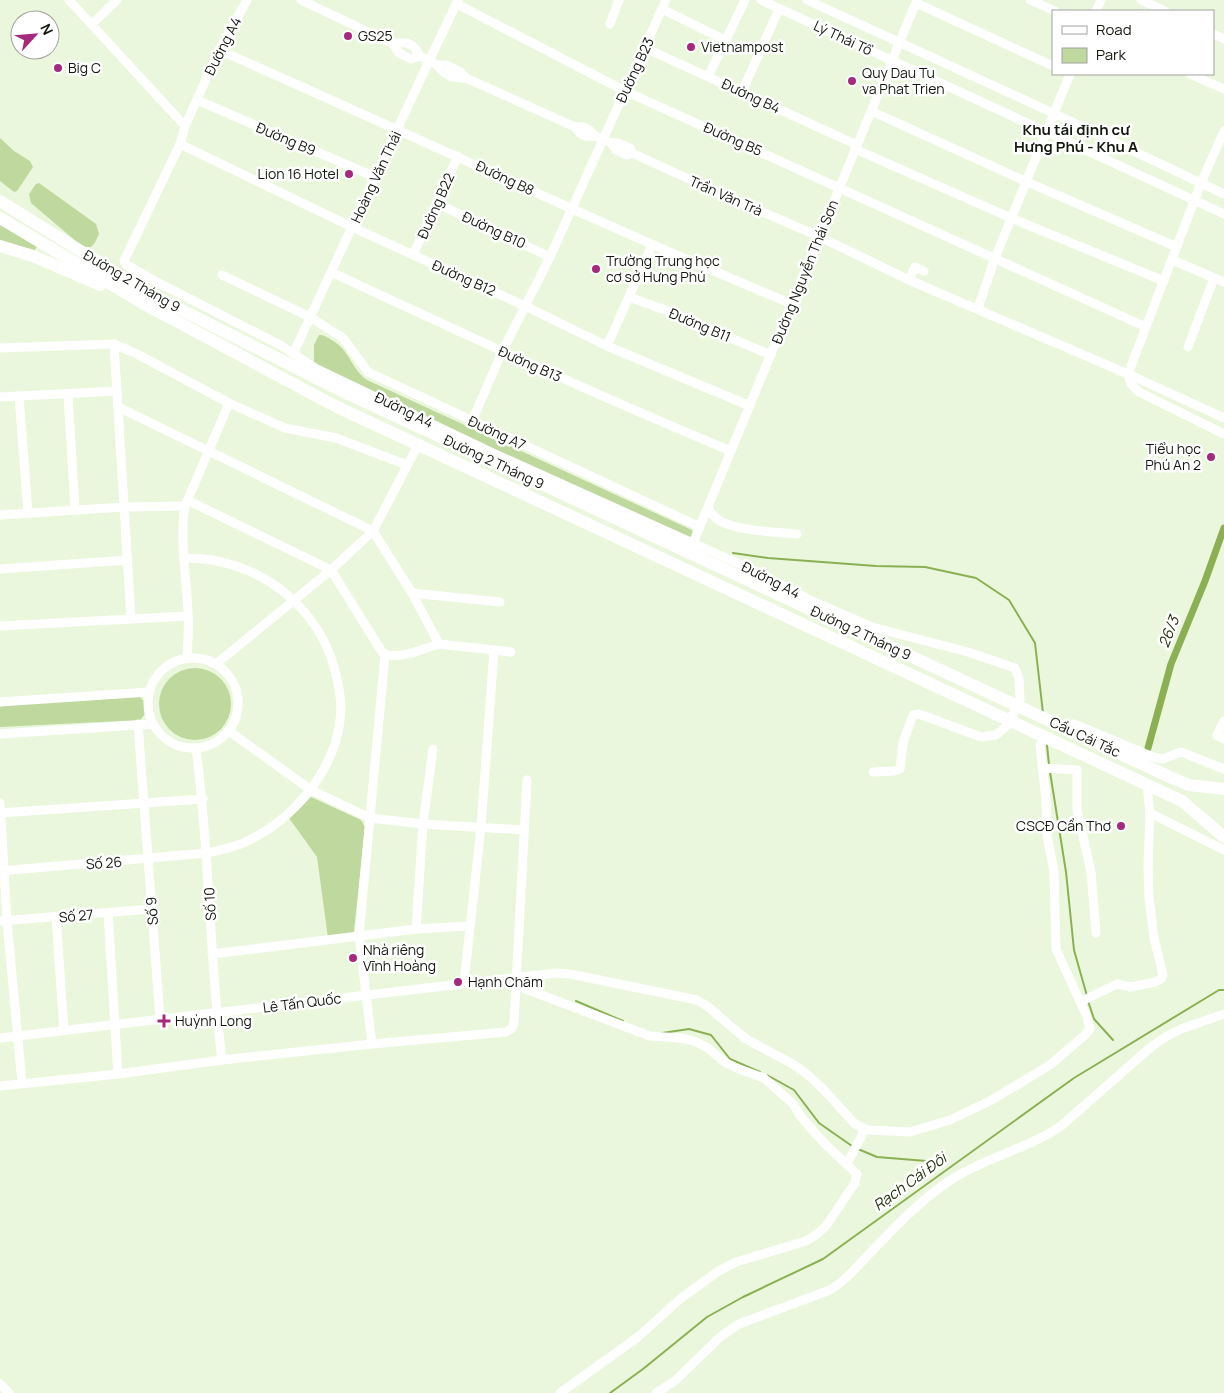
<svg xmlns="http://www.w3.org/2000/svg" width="1224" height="1393" font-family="Manrope,sans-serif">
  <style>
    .green { fill: #bfd89e }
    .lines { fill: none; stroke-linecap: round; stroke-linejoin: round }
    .stream { stroke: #8bb053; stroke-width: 2 }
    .canal { stroke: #8bb053; stroke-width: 7 }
    .minor { stroke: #fff; stroke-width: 9 }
    .highway { stroke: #fff; stroke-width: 12 }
    .poi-dot { fill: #a5297c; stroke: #fff; stroke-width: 2 }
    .labels { text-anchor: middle; stroke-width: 5; stroke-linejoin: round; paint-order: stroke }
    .poi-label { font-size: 14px; fill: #14180f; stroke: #fff; text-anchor: start }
    .street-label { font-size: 14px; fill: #14180f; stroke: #fff }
    .neighbourhood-label { font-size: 15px; font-weight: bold; fill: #14180f; stroke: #fff }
    .water-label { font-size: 15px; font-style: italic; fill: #23310a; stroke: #fff }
  </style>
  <rect width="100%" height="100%" fill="#ebf7dd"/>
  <g class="green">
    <polygon points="0,138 14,151 30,161 33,167 17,191 14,192 0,181"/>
    <path d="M39,183l57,41 3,10c-3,6 -6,16 -15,14l-53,-45 -2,-9 7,-10z"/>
    <polygon points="0,224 37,246 35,250 0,243"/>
    <path d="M319,335c5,0 7,2 11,4 21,11 20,29 37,41l325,150 1,4 -4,6 -344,-161 -31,-16v-18z"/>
    <circle cx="195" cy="704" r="36"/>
    <path d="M138,696c8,4 7,10 7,18l-5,6 -140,7v-20l4,-2z"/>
    <polygon points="311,797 361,820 365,827 354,931 352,934 328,938 317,857 289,818"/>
  </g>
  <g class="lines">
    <g class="stream">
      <polyline points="733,553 768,558 876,566 925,567 976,578 1009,600 1035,643 1043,713"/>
      <polyline points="1047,745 1049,765"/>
      <polyline points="1050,772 1066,872 1074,950 1087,996"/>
      <polyline points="576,1001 623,1021"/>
      <polyline points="1088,1001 1094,1019 1113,1040"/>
      <polyline points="662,1033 689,1029 711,1035 730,1059 760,1072"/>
      <polyline points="767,1075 794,1090 819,1123 852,1146"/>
      <polyline points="858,1149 877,1157 939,1162"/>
      <polyline points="610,1393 643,1369 707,1317 743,1297 823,1259 1074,1078 1219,990 1224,990"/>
    </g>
    <polyline class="canal" points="1148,748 1171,664 1205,581 1224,528"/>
    <g class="minor">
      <polyline points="69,0 185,126"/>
      <polyline points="247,0 219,50 185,126 180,144 124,261 127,265 155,281 282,346 315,368 493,453 755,571 814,602 872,627 968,652 1015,668 1019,679 1020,699 1008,725 996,735 981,737 919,714 913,715 903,743 900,769 894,771 873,772"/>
      <polyline points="301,0 393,44 399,53 411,59 420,56"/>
      <polyline points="761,0 1224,214"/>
      <polyline points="807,0 1053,113 1224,194"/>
      <polyline points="1030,0 1055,11"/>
      <polyline points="1141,0 1165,11"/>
      <polyline points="916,3 1053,66"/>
      <polyline points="457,4 625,91 1146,327"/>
      <polyline points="662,9 725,40"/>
      <polyline points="1096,11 1101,0"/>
      <polyline points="92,24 117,0"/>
      <polyline points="610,24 619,0"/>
      <polyline points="1213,34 1224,39"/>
      <path d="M393,44c14,-3 20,-1 27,12"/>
      <polyline points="645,48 857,145"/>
      <path d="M219,50c191,84 380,174 573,254"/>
      <path d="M420,56l17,9h9l15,7 5,6 109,49c5,8 10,11 20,9"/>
      <path d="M437,65c7,10 17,14 29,13"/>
      <polyline points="1190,74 1224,89"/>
      <polyline points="708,77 745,0"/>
      <polyline points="742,92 779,9"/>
      <polyline points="197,100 375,177"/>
      <polyline points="871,111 1025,181 1177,247"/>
      <path d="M575,127c9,-2 15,2 20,9"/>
      <polyline points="1224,131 1201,183 1128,374 1131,384 1139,392 1224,434"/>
      <polyline points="595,136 611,143 618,143 630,148 632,153 706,187 820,237 909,280 1128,374 1224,418"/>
      <polyline points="611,143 616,150 627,155 632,153"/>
      <polyline points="180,144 352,227 525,306 607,346 750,406"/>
      <polyline points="855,149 1011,218 1164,281"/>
      <polyline points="438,204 550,257"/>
      <polyline points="413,255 458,156"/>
      <polyline points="1172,260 1224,282"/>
      <path d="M331,272c133,62 265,123 400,179"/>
      <polyline points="222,275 310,317 343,338 368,372 700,527"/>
      <polyline points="909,280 915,267 924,271"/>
      <polyline points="629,297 665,310 771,355"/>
      <polyline points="978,308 995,258 1070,74"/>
      <polyline points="114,344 131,619"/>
      <polyline points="607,346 652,245"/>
      <polyline points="1188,347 1214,278"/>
      <polyline points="0,348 114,344 135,353 229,403 285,428 336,438 407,465"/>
      <polyline points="293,354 429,61 458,0"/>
      <polyline points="68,394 75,509"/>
      <polyline points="19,396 28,513"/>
      <polyline points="0,397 117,391"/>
      <path d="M118,407l255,124 39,62 27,51c-14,4 -45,18 -57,8l-51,-82 -144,-70"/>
      <polyline points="472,421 502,352 550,257 666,0"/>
      <path d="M708,508c4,6 7,11 14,14 18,9 54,10 75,12"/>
      <polyline points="0,515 124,507 185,506"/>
      <polyline points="693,543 917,0"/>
      <polyline points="0,569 128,560"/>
      <polyline points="412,593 500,602"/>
      <polyline points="0,626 188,616"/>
      <polyline points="439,644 511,652"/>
      <path d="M187,657c1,-14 2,-28 1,-42 -1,-36 -9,-74 -3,-109l44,-103"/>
      <circle cx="193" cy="703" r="45"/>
      <polyline points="216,664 331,570 373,531 418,445"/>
      <polyline points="0,702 149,692"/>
      <polyline points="1224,721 1217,735 1224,739"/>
      <polyline points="138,724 160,1019"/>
      <polyline points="1074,724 1153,757 1163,759 1181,752 1224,769"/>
      <polyline points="229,731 311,790 370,818 423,824 524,830"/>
      <polyline points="0,734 153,724"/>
      <path d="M196,749c14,103 13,208 26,311"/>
      <polyline points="1042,768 1077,770 1077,810 1091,872 1096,933"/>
      <polyline points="0,803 7,921 22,1083"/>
      <polyline points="0,813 203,799"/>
      <polyline points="1150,813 1224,850"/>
      <path d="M0,871l207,-18c12,-3 25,-5 36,-10 48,-21 91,-70 97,-123 2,-13 0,-28 -3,-41 -15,-73 -80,-122 -153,-121"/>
      <polyline points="108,913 118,1074"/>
      <polyline points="56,917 64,1030"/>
      <polyline points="0,921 151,909"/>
      <polyline points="416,929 423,824 433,749"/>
      <polyline points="212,954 416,929 469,926"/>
      <polyline points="464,983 481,827 494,650"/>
      <polyline points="515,985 650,1036 680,1038 694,1041 708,1048 726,1063 739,1069 764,1078 793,1104 802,1118 824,1143 857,1174 855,1183 826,1226 817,1234 806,1241 736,1262 717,1272 680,1299 638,1337 560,1393"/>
      <polyline points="1080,1002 1117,984 1131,987 1155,982 1161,979 1163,975 1154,938 1149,897 1148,866 1150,813 1147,784"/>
      <polyline points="0,1038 556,973 570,974 697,1000 707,1006 746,1039 791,1063 807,1074 825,1091 854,1123 865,1129 870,1130 910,1132 950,1120 990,1101 1050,1065 1086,1034 1090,1029 1087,1017 1056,949 1054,871 1047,836 1046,799 1040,745"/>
      <polyline points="372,1044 359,936 385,655"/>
      <polyline points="0,1086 118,1074 222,1060 372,1044 506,1032 512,1028 514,1022 527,780"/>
      <polyline points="847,1164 865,1129"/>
      <polyline points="0,1384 9,1393"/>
      <path d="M656,1393l20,-13 44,-43 19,-13 91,-34c18,-11 27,-24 42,-39 22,-23 44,-46 70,-65 36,-27 82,-35 119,-60l90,-79 16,-11 14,-7 43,-15"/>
    </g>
    <g class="highway">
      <polyline points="0,201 150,294 342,391 1170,777 1189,785 1224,789"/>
      <polyline points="0,218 146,305 335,406 1182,801 1224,837"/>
      <polyline points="0,246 33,256 100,285"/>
    </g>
  </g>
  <g class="poi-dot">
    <circle cx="348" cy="36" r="5"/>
    <circle cx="691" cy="47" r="5"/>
    <circle cx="58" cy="68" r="5"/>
    <circle cx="852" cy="81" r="5"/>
    <circle cx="349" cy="174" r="5"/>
    <circle cx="596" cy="269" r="5"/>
    <circle cx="1211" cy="457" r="5"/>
    <circle cx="1121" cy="826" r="5"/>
    <circle cx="353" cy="958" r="5"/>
    <circle cx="458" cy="982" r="5"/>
    <path d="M161.5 1013.5h5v5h5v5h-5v5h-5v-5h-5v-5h5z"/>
  </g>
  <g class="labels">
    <g class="poi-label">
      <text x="358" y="41">GS25</text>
      <text x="701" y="52">Vietnampost</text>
      <text x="68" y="73">Big C</text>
      <text x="862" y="78">Quy Dau Tu<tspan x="862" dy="16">va Phat Trien</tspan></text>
      <text x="339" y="179" text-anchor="end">Lion 16 Hotel</text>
      <text x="606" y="266">Trường Trung học<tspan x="606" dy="16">cơ sở Hưng Phú</tspan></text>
      <text x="1201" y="454" text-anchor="end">Tiểu học<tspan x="1201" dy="16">Phú An 2</tspan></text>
      <text x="1111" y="831" text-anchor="end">CSCĐ Cần Thơ</text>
      <text x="363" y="955">Nhà riêng<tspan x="363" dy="16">Vĩnh Hoàng</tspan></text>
      <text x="468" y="987">Hạnh Chăm</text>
      <text x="175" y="1026">Huỳnh Long</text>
    </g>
    <g class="street-label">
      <text transform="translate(843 38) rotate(25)" y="5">Lý Thái Tổ</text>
      <text transform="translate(223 46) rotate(-63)" y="5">Đường A4</text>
      <text transform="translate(635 70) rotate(-65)" y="5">Đường B23</text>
      <text transform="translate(751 96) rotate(25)" y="5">Đường B4</text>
      <text transform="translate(286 139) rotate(23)" y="5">Đường B9</text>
      <text transform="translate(733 139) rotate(24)" y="5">Đường B5</text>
      <text transform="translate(376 177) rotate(-65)" y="5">Hoàng Văn Thái</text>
      <text transform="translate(505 178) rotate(25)" y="5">Đường B8</text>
      <text transform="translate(726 196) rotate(24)" y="5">Trần Văn Trà</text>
      <text transform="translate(436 206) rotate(-66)" y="5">Đường B22</text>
      <text transform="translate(494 230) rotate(25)" y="5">Đường B10</text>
      <text transform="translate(805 272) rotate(-68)" y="5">Đường Nguyễn Thái Sơn</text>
      <text transform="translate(464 278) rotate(24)" y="5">Đường B12</text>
      <text transform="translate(132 281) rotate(30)" y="5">Đường 2 Tháng 9</text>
      <text transform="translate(700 325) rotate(23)" y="5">Đường B11</text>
      <text transform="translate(530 364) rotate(24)" y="5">Đường B13</text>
      <text transform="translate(404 410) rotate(26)" y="5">Đường A4</text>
      <text transform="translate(497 433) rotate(25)" y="5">Đường A7</text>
      <text transform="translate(494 462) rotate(25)" y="5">Đường 2 Tháng 9</text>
      <text transform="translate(771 580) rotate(27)" y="5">Đường A4</text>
      <text transform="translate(861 633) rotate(25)" y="5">Đường 2 Tháng 9</text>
      <text transform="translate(1085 737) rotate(25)" y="5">Cầu Cái Tắc</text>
      <text transform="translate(104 863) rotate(-4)" y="5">Số 26</text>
      <text transform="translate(210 904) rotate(-93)" y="5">Số 10</text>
      <text transform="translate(152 911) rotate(-94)" y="5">Số 9</text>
      <text transform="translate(76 916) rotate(-5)" y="5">Số 27</text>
      <text transform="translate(302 1003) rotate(-7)" y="5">Lê Tấn Quốc</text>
    </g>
    <g class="neighbourhood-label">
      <text x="1076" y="135">Khu tái định cư<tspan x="1076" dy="17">Hưng Phú - Khu A</tspan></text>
    </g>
    <g class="water-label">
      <text transform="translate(1169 632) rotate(-69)" y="5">26/3</text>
      <text transform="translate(910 1182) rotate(-36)" y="5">Rạch Cái Đôi</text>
    </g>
  </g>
  <rect x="1052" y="10" width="162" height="65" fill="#ffffff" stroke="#a1a39f"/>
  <rect x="1062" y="26" width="25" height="8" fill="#ffffff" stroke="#a1a39f"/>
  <text x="1096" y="35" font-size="15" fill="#14180f">Road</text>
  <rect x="1062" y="48" width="25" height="15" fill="#bfd89e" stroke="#a1a39f"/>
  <text x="1096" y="60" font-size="15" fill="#14180f">Park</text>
  <g transform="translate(35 35) rotate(64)"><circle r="24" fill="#ffffff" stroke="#a1a39f"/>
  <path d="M0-4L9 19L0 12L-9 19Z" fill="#a5297c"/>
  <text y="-8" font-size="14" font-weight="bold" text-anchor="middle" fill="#14180f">N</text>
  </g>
</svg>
